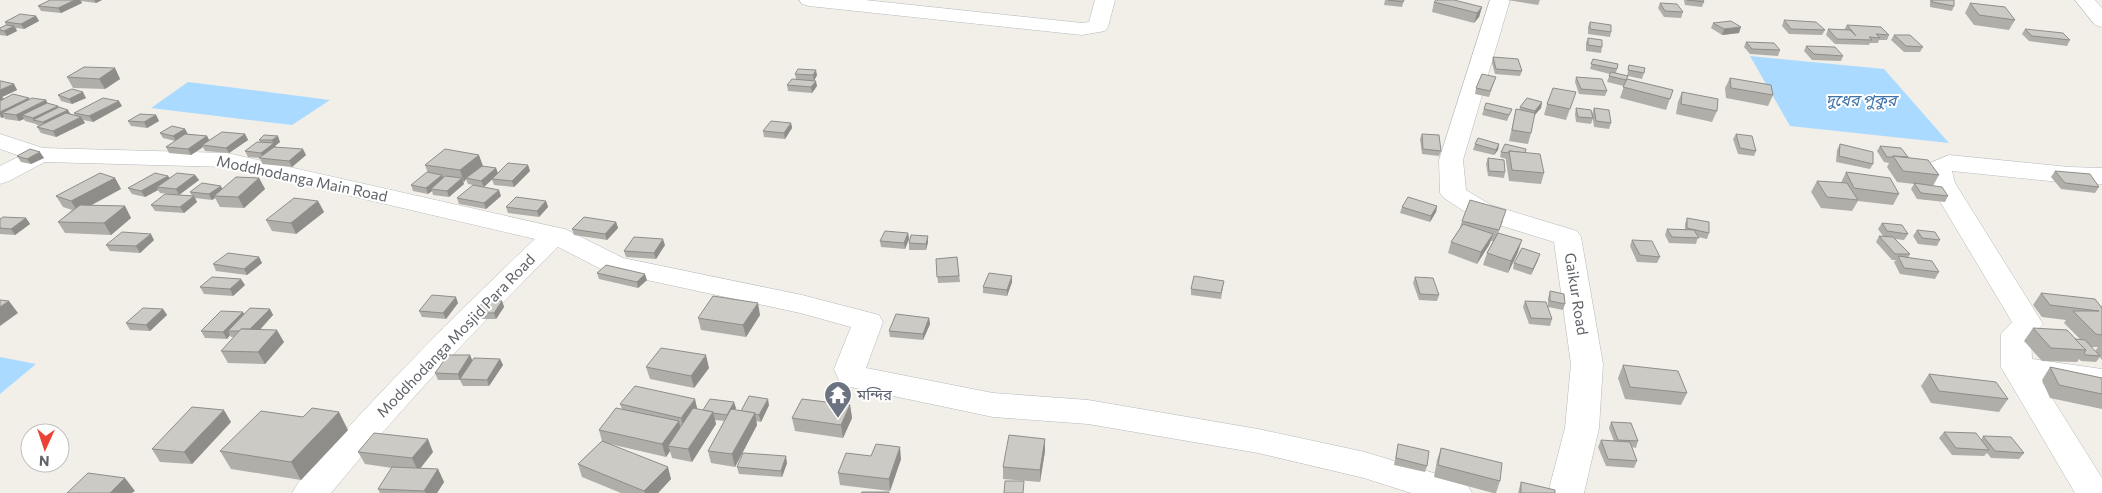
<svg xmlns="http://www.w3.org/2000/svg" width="2102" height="493" font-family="Commissioner,'Noto Sans Bengali',sans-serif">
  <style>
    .water { fill: #aadaff }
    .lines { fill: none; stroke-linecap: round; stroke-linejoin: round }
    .minor-casing { stroke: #b5b8bc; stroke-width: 1 }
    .minor { fill: #fff; fill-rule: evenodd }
    .wall { fill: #afaea9; fill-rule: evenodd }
    .shaded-wall { fill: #8f8d8a }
    .building { fill: #cccac5; stroke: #8f8d8a }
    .labels { text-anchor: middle; stroke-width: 4; stroke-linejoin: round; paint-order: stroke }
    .street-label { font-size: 15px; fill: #5f6368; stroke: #fff }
    .worship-label { font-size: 15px; fill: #5b616d; stroke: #fff; text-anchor: start }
    .water-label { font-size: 16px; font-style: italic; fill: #4174aa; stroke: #fff }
  </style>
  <rect width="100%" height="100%" fill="#f1efe8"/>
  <g class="water">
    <polygon points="1750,56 1884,69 1949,143 1790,126"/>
    <polygon points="188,82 330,100 292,125 151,108"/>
    <polygon points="0,357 36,364 0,394"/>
  </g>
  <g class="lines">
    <defs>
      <g id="minor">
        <polygon points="799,0 865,0 1082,23 1089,22 1095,0 1115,0 1108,27 1105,31 1082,35 809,6 802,4"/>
        <polygon points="1490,0 1510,0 1463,160 1466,190 1491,205 1577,231 1581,237 1603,364 1599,428 1584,493 1548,493 1565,428 1571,364 1554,242 1473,217 1444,198 1440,193 1439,160"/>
        <polygon points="2075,0 2095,0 2102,8 2102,27 2095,25"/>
        <path d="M0,134l43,14 184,5 328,74 10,2 58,29 179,37 77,20 4,7 -17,46 127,25 95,7 170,29 107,23 101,31 6,10h-61l-47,-15 -106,-25 -170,-29 -95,-7 -152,-32 -7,-16 17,-42 -51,-14 -195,-42 -47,-24c-80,79 -156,160 -227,246h-39l6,-10c75,-85 154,-166 237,-244l-308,-72 -182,-5 -36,19 -9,3v-18l20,-10 -20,-7z"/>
        <polygon points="1949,155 2069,167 2102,168 2102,184 2069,183 1952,171 1955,183 2043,324 2031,337 2032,359 2102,369 2102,391 2042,382 2102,478 2102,493 2075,493 2001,367 2001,334 2012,322 1929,183 1926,168 1930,163"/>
      </g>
    </defs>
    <use href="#minor" class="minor-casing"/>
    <use href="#minor" class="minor"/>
  </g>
  <g class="wall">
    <polygon points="50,0 102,0 96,3 81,1 82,3 61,13 41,11 38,6"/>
    <polygon points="1385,0 1404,0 1402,7 1384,5"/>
    <polygon points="1507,0 1540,0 1538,5"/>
    <polygon points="1684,0 1703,0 1704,2 1702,7 1685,5"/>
    <polygon points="1930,0 1954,0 1954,6 1952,11 1930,7"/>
    <polygon points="1434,2 1482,7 1479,17 1474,23 1432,12"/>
    <polygon points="1660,3 1683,12 1681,18 1664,17 1658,8"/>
    <polygon points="1970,3 2015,20 2009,30 1974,25 1965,13"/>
    <polygon points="36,16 39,21 24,29 16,28 17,31 7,36 0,35 0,28 6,25 5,22"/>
    <polygon points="1784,20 1825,30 1822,35 1789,34 1782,26"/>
    <polygon points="1590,22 1611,32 1610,37 1588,34 1588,27"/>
    <polygon points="1713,23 1739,33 1722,35 1711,28"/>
    <polygon points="1847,25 1889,35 1887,40 1879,40 1878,43 1870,43 1869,45 1835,44 1826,35 1828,29 1844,30"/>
    <polygon points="2025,29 2070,40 2067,46 2029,41 2022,34"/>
    <polygon points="1894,35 1923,47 1920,52 1904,52 1891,40"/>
    <polygon points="1588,38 1602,47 1601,53 1586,51 1586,43"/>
    <polygon points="1746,42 1780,50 1778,56 1750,54 1744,47"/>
    <polygon points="1806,46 1843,56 1841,61 1812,60 1804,51"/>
    <polygon points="1493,57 1522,71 1520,76 1495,74 1492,63"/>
    <polygon points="1593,59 1618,64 1616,73 1627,76 1629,65 1644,73 1642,79 1628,76 1627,79 1673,90 1666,110 1620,98 1624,86 1607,82 1610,74 1590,69"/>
    <polygon points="115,68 120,79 105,89 73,88 67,77"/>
    <polygon points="795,74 817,75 814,81 817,86 812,93 788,91 787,85 796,79"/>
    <polygon points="1496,77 1489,97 1475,94 1476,88"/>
    <polygon points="1576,77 1607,91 1605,96 1579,94 1575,82"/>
    <polygon points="1730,78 1773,95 1768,106 1726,98 1725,88"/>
    <polygon points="0,81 14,84 17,90 2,97 4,99 29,99 46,100 47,103 59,107 71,114 75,115 74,113 122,106 93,122 83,120 85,123 56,137 41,133 37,127 40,126 37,125 36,124 25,121 24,119 19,121 5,119 4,117 2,118 0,117"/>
    <polygon points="1576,92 1566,120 1544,115 1547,104"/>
    <polygon points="1682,92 1717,111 1712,122 1676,114 1678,102"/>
    <polygon points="58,95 86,98 72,104 61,101"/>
    <polygon points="1542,102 1541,108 1534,116 1531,133 1528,144 1509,141 1516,109 1519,110 1520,107"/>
    <polygon points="1576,108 1593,118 1591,124 1576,122 1575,114"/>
    <polygon points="1594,108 1611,123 1609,129 1594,127 1592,114"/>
    <polygon points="1484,109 1512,109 1507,121 1482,115"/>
    <polygon points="156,115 159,121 147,128 131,126 128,121"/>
    <polygon points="791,123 792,128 785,139 764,137 763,131"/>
    <polygon points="185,129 188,134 207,136 209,140 245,134 248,140 229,153 205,151 203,147 191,155 169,153 166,147 175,141 163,138 160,133"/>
    <polygon points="1422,134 1441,151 1439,156 1422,154 1420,139"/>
    <polygon points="1736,134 1756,151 1754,156 1738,154 1733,139"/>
    <polygon points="264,135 280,142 275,146 276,147 306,155 292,167 262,164 260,158 248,157 245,151 260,142 259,140"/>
    <polygon points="1475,144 1499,144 1498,150 1494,155 1473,150"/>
    <polygon points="1840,144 1873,164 1870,169 1836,162 1837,150"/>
    <polygon points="1880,146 1908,157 1939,175 1933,186 1948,196 1945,202 1917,199 1911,189 1914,184 1897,182 1887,167 1889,163 1884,162 1877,151"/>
    <polygon points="1501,152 1525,153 1544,173 1541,184 1509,181 1506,162 1506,159 1500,157"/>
    <polygon points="17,156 44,158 31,164 21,162"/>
    <polygon points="1488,158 1505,172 1504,178 1488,176 1486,164"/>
    <polygon points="425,165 483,166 496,168 498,173 528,165 530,171 514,187 494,185 492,179 484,187 468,184 466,179 464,182 463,181 464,184 449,197 433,195 432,191 428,194 413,191 411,185 428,173"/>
    <polygon points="2055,171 2099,187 2095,193 2061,189 2051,177"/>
    <polygon points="1846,172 1899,194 1893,205 1858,201 1852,211 1821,208 1811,192 1817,181 1841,183"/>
    <polygon points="195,175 199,180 179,195 192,196 190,192 223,189 259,178 265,189 244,208 220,207 215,198 212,200 195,198 197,202 184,213 155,211 151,205 169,194 160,193 158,190 145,197 132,194 128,188 168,176 170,178"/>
    <polygon points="115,178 121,189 92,205 125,206 131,218 111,235 65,233 58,222 72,210 63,207 56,196"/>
    <polygon points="501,196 486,209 459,204 457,198"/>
    <polygon points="318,201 324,212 296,234 272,231 266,220"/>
    <polygon points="546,201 548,207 539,217 508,213 506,207"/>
    <polygon points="1437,206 1436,212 1430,222 1400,213 1402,207"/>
    <polygon points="26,218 30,224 15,235 0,234 0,219"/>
    <polygon points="1687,218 1709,233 1707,239 1698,237 1696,244 1669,243 1665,235 1667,229 1685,230 1685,224"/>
    <polygon points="1462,221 1503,221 1498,233 1518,252 1508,273 1483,265 1487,253 1493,241 1491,241 1489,245 1477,264 1448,253 1451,242 1460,228"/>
    <polygon points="616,222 618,228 607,240 574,235 572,229"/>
    <polygon points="1882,223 1908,234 1904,240 1895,239 1910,254 1908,258 1939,272 1935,279 1900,274 1894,262 1896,260 1892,260 1876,242 1879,236 1883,236 1878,229"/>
    <polygon points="1917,230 1940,240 1937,246 1918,244 1913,236"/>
    <polygon points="908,233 909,239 905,249 881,247 880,241"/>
    <polygon points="928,236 928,242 926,250 909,250 909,243"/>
    <polygon points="154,240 140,253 110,251 106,245"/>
    <polygon points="1632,240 1660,257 1657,263 1637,262 1630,246"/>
    <polygon points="665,245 656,259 626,257 624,251"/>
    <polygon points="259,257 262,263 247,275 216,271 213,264"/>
    <polygon points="957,257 960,282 938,283 936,259"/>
    <polygon points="1538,260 1531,275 1513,269 1514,263"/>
    <polygon points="597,273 647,280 638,288 599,279"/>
    <polygon points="1415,277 1439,295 1437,301 1419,300 1413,283"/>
    <polygon points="1224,281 1221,299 1191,295 1191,289"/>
    <polygon points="1012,282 1007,296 983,293 983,287"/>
    <polygon points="245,285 233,296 204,294 200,287"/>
    <polygon points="1550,291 1565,304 1563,310 1548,307 1548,298"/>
    <path d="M2041,293l61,13v54l-2,-3 -4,5 -15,-1 -2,-2 -2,3 -35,-1 -18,-20 9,-13 42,11h5l-16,-16 2,-3 -24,-3 -9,-12zM2091,347h7l-3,4z"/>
    <polygon points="502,301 504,307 496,319 478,319 476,313"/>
    <polygon points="1525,301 1552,319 1550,326 1529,324 1523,307"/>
    <polygon points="458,303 446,319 422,317 419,311"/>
    <polygon points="163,309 167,315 150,331 130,330 126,323"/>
    <polygon points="270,309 273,315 260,330 284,342 265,364 228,363 221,351 234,337 231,337 230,335 227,339 205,338 201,331 244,314"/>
    <polygon points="760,315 746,337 701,330 698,318"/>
    <polygon points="929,318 930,324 923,340 890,337 889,331"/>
    <polygon points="470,355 472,361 500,359 503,365 489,386 463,386 460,380 438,380 435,373"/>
    <polygon points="1623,365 1687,393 1681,405 1625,399 1618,378"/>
    <polygon points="646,367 709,368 694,388 650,379"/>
    <polygon points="2050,367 2102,378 2102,409 2050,398 2042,380"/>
    <polygon points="1929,374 2008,399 1999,412 1931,403 1921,386"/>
    <polygon points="620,404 703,410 736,408 735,410 741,411 769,405 761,422 756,421 757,425 735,467 711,463 708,451 725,421 715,420 716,424 692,462 672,458 670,451 666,457 610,444 671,479 658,493 621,493 582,477 578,464 602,441 599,430 622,409"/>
    <polygon points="850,405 852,418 843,438 795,431 792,418"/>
    <polygon points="231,422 192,464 160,462 152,449"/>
    <polygon points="1611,422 1638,441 1636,448 1632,447 1637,461 1634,468 1606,466 1598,447 1601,440 1614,441 1609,428"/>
    <polygon points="348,430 301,480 231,469 220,451"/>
    <polygon points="1944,432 1981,440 1983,436 2024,453 2019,459 1991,458 1987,453 1984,456 1952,455 1939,438"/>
    <polygon points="1045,439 1045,451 1040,482 1003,479 1003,467"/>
    <polygon points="1398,444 1427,466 1425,472 1394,465"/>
    <polygon points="1441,448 1500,481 1496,493 1493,493 1434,477 1437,460"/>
    <polygon points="358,452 433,452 420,469 438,469 444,482 437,493 380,493 378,489 392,468 365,464"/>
    <polygon points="901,459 890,491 840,485 838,473"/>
    <polygon points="787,463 782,477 739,474 737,467"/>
    <polygon points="1521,482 1555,493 1518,493 1519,489"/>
  </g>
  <g class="shaded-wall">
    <polygon points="75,0 80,0 82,3 61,13 58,8"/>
    <polygon points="94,0 102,0 96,3"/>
    <polygon points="1482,7 1479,17 1474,23 1477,13"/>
    <polygon points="36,16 39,21 24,29 21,24"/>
    <polygon points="14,26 17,31 7,36 4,31"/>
    <polygon points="1741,27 1739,33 1722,35 1724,29"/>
    <polygon points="115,68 120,79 105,89 99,79"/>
    <polygon points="816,70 817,75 814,81 813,75"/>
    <polygon points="816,81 817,86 812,93 811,87"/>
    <polygon points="14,84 17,90 2,97 5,100 0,103 0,90"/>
    <polygon points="83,92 86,98 72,104 69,99"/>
    <polygon points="29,98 32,103 2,113 4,117 2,118 0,114 0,112"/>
    <polygon points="46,100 49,106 22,115 24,119 19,121 16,115"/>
    <polygon points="119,101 122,106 93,122 89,116"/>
    <polygon points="1542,102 1541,108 1533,117 1535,111"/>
    <polygon points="58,106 61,112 34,120 33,118"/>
    <polygon points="68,110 71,115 46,128 43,122"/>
    <polygon points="156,115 159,121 147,128 144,122"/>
    <polygon points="81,117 85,123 56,137 53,131"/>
    <polygon points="791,123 792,128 785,139 784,133"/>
    <polygon points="185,129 188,135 176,141 173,136"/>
    <polygon points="245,134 248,140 229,153 226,148"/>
    <polygon points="207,136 210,142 202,145 203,147 191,155 188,149"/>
    <polygon points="278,136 280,142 275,146 277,148 264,159 261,153 273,143 272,140"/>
    <polygon points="1499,144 1498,150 1494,155 1496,150"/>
    <polygon points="303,149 306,155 292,167 289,161"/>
    <polygon points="40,152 44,158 31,164 27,159"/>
    <polygon points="479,155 483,166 466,178 466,179 464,182 460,170"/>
    <polygon points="528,165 530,171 514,187 512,181"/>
    <polygon points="496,168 498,174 484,187 481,181"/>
    <polygon points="195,175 199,180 179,195 176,189"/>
    <polygon points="442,175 444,181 431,189 432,191 428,194 426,188"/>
    <polygon points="168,176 172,182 157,187 158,190 145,197 141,191"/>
    <polygon points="115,178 121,189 78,212 71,201"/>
    <polygon points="259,178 265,189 244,208 238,197"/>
    <polygon points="462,178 464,184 449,197 447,191"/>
    <polygon points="221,186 224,192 214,196 215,198 212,200 209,194"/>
    <polygon points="499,190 501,196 486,209 484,203"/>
    <polygon points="194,196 197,202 184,213 180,207"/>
    <polygon points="318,201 324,212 296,234 291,223"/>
    <polygon points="546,201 548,207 539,217 537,211"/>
    <polygon points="125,206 131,218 111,235 104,223"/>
    <polygon points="1437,206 1436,212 1430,222 1431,216"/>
    <polygon points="26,218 30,224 15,235 11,229"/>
    <polygon points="616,222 618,228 607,240 605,234"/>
    <polygon points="908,233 909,239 905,249 904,243"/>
    <polygon points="151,234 154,240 140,253 136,246"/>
    <polygon points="1493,234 1489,245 1477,264 1481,252"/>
    <polygon points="928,236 928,242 926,250 926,244"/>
    <polygon points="663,239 665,245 656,259 654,253"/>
    <polygon points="1522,240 1518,252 1508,273 1511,261"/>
    <polygon points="1540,254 1538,260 1531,275 1533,269"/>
    <polygon points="259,257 262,263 247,275 244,269"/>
    <polygon points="645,274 647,280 638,288 637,282"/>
    <polygon points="1012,276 1012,282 1007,296 1007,290"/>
    <polygon points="241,279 245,285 233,296 230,289"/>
    <polygon points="456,297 458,303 446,319 443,313"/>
    <polygon points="9,301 18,313 0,326 0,307"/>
    <polygon points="502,301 504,307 496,319 494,313"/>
    <polygon points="758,303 760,315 746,337 743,325"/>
    <polygon points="163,309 167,315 150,331 146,325"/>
    <polygon points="270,309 273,315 252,338 248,331"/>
    <polygon points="243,312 247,319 228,331 230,335 227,339 223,332"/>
    <polygon points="929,318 930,324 923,340 923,334"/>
    <polygon points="277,330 284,342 265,364 258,352"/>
    <polygon points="470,355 473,362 460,379 460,381 458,374"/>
    <polygon points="706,355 709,368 694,388 691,376"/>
    <polygon points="500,359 503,365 489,386 487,380"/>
    <polygon points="695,399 698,412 684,430 681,418"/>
    <polygon points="768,399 769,405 761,422 759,415"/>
    <polygon points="734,402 736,408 728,422 727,415"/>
    <polygon points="850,405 852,418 843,438 841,425"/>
    <polygon points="224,410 231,422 192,464 184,452"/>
    <polygon points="339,412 348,430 301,480 291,462"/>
    <polygon points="713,412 716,424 692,462 688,449"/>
    <polygon points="755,413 757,425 735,467 732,454"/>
    <polygon points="679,421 682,434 668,446 670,451 666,457 662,444"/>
    <polygon points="428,439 433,452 418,471 412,458"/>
    <polygon points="1045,439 1045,451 1040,482 1040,470"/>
    <polygon points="900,447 901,459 890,491 889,479"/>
    <polygon points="786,456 787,463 782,477 781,471"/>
    <polygon points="668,467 671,479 658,493 645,493 644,491"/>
    <polygon points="438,469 444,482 437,493 426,493 424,491"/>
    <polygon points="125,478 135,491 132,493 110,493"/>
  </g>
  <g class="building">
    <polygon points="50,0 75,0 58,8 38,6"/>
    <polygon points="1388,0 1404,0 1403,2"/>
    <polygon points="1436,0 1454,0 1482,7 1477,13 1434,2"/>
    <polygon points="1687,0 1703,0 1704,2"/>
    <polygon points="1932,0 1954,0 1954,6 1932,2"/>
    <polygon points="1660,3 1677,4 1683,12 1665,11"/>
    <polygon points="1970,3 2005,7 2015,20 1979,15"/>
    <polygon points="20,14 36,16 21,24 5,22"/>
    <polygon points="1784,20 1816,22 1825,30 1791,29"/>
    <polygon points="1731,21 1741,27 1724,29 1713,23"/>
    <polygon points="1590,22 1611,25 1611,32 1590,29"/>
    <polygon points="6,25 14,26 4,31 0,30 0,28"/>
    <polygon points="1847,25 1881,27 1889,35 1876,34 1880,38 1869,37 1872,40 1837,39 1828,29 1850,30 1856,36"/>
    <polygon points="2025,29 2063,33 2070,40 2032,36"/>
    <polygon points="1894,35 1910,35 1923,47 1906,46"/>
    <polygon points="1588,38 1602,40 1602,47 1588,45"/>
    <polygon points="1746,42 1774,43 1780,50 1752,49"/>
    <polygon points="1806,46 1835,47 1843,56 1814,54"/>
    <polygon points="1493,57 1518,59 1522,71 1496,69"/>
    <polygon points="1593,59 1618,64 1617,69 1591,64"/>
    <polygon points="1629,65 1645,68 1644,73 1628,70"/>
    <polygon points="84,67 115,68 99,79 67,77"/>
    <polygon points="798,69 816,70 813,75 795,74"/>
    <polygon points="1611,72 1628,76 1626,80 1609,76"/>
    <polygon points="1482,74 1496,77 1490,91 1476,88"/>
    <polygon points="1576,77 1602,79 1607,91 1581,89"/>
    <polygon points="1730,78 1771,85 1773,95 1731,88"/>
    <polygon points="792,79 816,81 811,87 787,85"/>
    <polygon points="1627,79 1673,90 1670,99 1623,87"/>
    <polygon points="0,81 1,81 14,84 0,90"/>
    <polygon points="1553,88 1576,92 1570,109 1547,104"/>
    <polygon points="72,89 83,92 69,99 58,95"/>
    <polygon points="1682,92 1718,99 1717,111 1681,104"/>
    <polygon points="13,94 29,98 0,112 0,101"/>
    <polygon points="32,98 46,100 16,115 2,113"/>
    <polygon points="103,98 119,101 89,116 74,113"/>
    <polygon points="1527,98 1542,102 1535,111 1520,107"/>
    <polygon points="47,103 58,106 33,118 22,115"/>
    <polygon points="1486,103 1512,109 1509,115 1484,109"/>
    <polygon points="59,107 68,110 43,122 33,120"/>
    <polygon points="1576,108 1591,110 1593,118 1578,117"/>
    <polygon points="1594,108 1609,110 1611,123 1596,121"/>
    <polygon points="1516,109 1535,113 1531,133 1512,130"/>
    <polygon points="66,113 81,117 53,131 37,127"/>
    <polygon points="140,114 156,115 144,122 128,121"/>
    <polygon points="771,121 791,123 784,133 763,131"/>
    <polygon points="172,126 185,129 173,136 160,133"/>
    <polygon points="222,132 245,134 226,148 202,145"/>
    <polygon points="185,134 207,136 188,149 166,147"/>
    <polygon points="1422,134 1439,135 1441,151 1423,149"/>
    <polygon points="1736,134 1752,136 1756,151 1740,148"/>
    <polygon points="264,135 278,136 272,140 259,140"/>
    <polygon points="1478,138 1499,144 1496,150 1475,144"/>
    <polygon points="257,142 274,143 261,153 245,151"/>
    <polygon points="1505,144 1526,149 1525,153 1509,151 1508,153 1501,152"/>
    <polygon points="1840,144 1873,152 1873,164 1839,156"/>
    <polygon points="1880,146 1901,148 1908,157 1893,156 1892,157 1887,157"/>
    <polygon points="274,147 303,149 289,161 259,158"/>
    <polygon points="30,149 40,152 27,159 17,156"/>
    <polygon points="445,149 479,155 460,170 425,165"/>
    <polygon points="1509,151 1540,154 1544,173 1512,170"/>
    <polygon points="1893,156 1928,160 1939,175 1903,171"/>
    <polygon points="1488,158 1504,160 1505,172 1489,171"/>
    <polygon points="508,163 528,165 512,181 492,179"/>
    <polygon points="482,166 496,168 481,181 466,178"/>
    <polygon points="2055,171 2090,174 2099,187 2065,183"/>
    <polygon points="427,172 442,175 426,188 411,185"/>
    <polygon points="1846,172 1890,178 1899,194 1854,188"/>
    <polygon points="100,173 115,178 71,201 56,196"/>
    <polygon points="155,173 168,176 141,191 128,188"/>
    <polygon points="177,173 195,175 176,189 157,187"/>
    <polygon points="445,176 462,178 447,191 431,189"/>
    <polygon points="236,177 259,178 238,197 214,196"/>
    <polygon points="1817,181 1847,183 1858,200 1827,197"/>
    <polygon points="202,183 221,186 209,194 190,192"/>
    <polygon points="1914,183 1942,187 1948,196 1921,193"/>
    <polygon points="473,185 499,190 484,203 457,198"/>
    <polygon points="165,194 194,196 180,207 151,205"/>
    <polygon points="516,197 546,201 537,211 506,207"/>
    <polygon points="1408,197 1437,206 1431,216 1402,207"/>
    <polygon points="294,198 318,201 291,223 266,220"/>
    <polygon points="1470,200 1506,210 1499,230 1462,221"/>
    <polygon points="80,205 125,206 104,223 58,222"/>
    <polygon points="3,217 26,218 11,229 0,228 0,219"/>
    <polygon points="584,217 616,222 605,234 572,229"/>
    <polygon points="1687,218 1709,222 1709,233 1687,228"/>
    <polygon points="1882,223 1902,225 1908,234 1887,231"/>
    <polygon points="1463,224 1493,234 1481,252 1451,242"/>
    <polygon points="1667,229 1694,230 1699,238 1672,237"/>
    <polygon points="1917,230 1935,232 1940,240 1922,238"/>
    <polygon points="885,231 908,233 904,243 880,241"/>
    <polygon points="122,232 151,234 136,246 106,245"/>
    <polygon points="1498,233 1522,240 1511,261 1487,253"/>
    <polygon points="911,235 928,236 926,244 909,243"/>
    <polygon points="1879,236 1893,237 1910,254 1895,254"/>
    <polygon points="634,237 663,239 654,253 624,251"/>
    <polygon points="1632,240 1652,241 1660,257 1640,255"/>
    <polygon points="1522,248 1540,254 1533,269 1514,263"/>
    <polygon points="228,253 259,257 244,269 213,264"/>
    <polygon points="1898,256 1932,261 1939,272 1904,268"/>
    <polygon points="957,257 959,276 937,277 936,259"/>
    <polygon points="606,265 645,274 637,282 597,273"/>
    <polygon points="989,273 1012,276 1007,290 983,287"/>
    <polygon points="1194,276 1224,281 1221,293 1191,289"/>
    <polygon points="212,277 241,279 230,289 200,287"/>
    <polygon points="1415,277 1433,278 1439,295 1420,294"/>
    <polygon points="1550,291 1564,294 1565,304 1550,301"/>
    <polygon points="2041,293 2095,299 2102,308 2102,335 2096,334 2073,311 2099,311 2050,305"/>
    <polygon points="432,295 456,297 443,313 419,311"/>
    <polygon points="713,296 758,303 743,325 698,318"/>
    <polygon points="0,300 9,301 0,307"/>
    <polygon points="484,300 502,301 494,313 476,313"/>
    <polygon points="1525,301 1546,302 1552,319 1531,318"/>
    <polygon points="143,308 163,309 146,325 126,323"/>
    <polygon points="250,308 270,309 250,329 241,329 239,331 228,331"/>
    <polygon points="221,311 243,312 223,332 201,331"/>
    <polygon points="896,314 929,318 923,334 889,331"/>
    <polygon points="2033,328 2067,330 2086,350 2051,348"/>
    <polygon points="241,329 277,330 258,352 221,351"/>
    <polygon points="2075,339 2085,340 2100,356 2086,355 2084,353 2086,350"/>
    <polygon points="661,348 706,355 691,376 646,367"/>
    <polygon points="448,355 470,355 458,374 435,373"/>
    <polygon points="474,358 500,359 487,380 460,379"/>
    <polygon points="1623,365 1678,371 1687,393 1630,387"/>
    <polygon points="2050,367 2102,378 2102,394 2059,385"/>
    <polygon points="1929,374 1996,382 2008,399 1939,391"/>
    <polygon points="635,386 695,399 681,418 620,404"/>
    <polygon points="749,396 768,399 759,415 755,414 755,413 741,411"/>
    <polygon points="710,399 734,402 727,415 713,413 713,412 703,410"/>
    <polygon points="802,399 850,405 841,425 792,418"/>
    <polygon points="192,407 224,410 184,452 152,449"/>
    <polygon points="312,408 339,412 291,462 220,451 261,411 303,417"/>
    <polygon points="616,408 679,421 662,444 599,430"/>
    <polygon points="693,408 713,412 688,449 668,446"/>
    <polygon points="731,409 755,413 732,454 708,451"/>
    <polygon points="1611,422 1631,423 1638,441 1618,440"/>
    <polygon points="1944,432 1976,433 1989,450 1956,448"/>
    <polygon points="374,433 428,439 412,458 358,452"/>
    <polygon points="1009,435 1045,439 1040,470 1003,467"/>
    <polygon points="1983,436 2011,437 2024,453 1995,451"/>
    <polygon points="1601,440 1630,442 1637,461 1608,459"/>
    <polygon points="602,441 668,467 644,491 578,464"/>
    <polygon points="876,444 900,447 889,479 838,473 846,453 871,456"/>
    <polygon points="1398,444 1429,451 1427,466 1396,458"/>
    <polygon points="1441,448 1502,463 1500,481 1438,465"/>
    <polygon points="743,453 786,456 781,471 737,467"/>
    <polygon points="392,467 438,469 424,491 378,489"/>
    <polygon points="88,473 125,478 110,493 67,493"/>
    <polygon points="1005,481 1024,481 1023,493 1004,493"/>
    <polygon points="1521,482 1555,490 1555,493 1521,493"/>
    <polygon points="862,492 889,492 889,493 861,493"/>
  </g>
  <defs>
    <symbol id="temple-pin" viewBox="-11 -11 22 30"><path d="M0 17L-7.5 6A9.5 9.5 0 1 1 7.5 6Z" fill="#6b7280" stroke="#fff"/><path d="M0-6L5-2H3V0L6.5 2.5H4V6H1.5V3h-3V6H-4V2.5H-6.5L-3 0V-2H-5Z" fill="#fff"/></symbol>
  </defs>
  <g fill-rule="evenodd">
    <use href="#temple-pin" x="822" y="379" width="32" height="43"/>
  </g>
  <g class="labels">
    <g class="street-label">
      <text transform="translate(302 179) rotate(12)" y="5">Moddhodanga Main Road</text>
      <text transform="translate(1576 294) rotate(81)" y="5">Gaikur Road</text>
      <text transform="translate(456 336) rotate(-46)" y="5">Moddhodanga Mosjid Para Road</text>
    </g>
    <g class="worship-label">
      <text x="857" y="400">মন্দির</text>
    </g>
    <g class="water-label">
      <text x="1861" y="106">দুধের পুকুর</text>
    </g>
  </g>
  <g transform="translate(45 448) rotate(183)"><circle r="24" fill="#ffffff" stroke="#bfc1c3"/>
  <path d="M0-4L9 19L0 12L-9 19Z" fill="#ea4335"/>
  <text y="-8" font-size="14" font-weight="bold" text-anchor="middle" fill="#5f6368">N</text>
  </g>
</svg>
